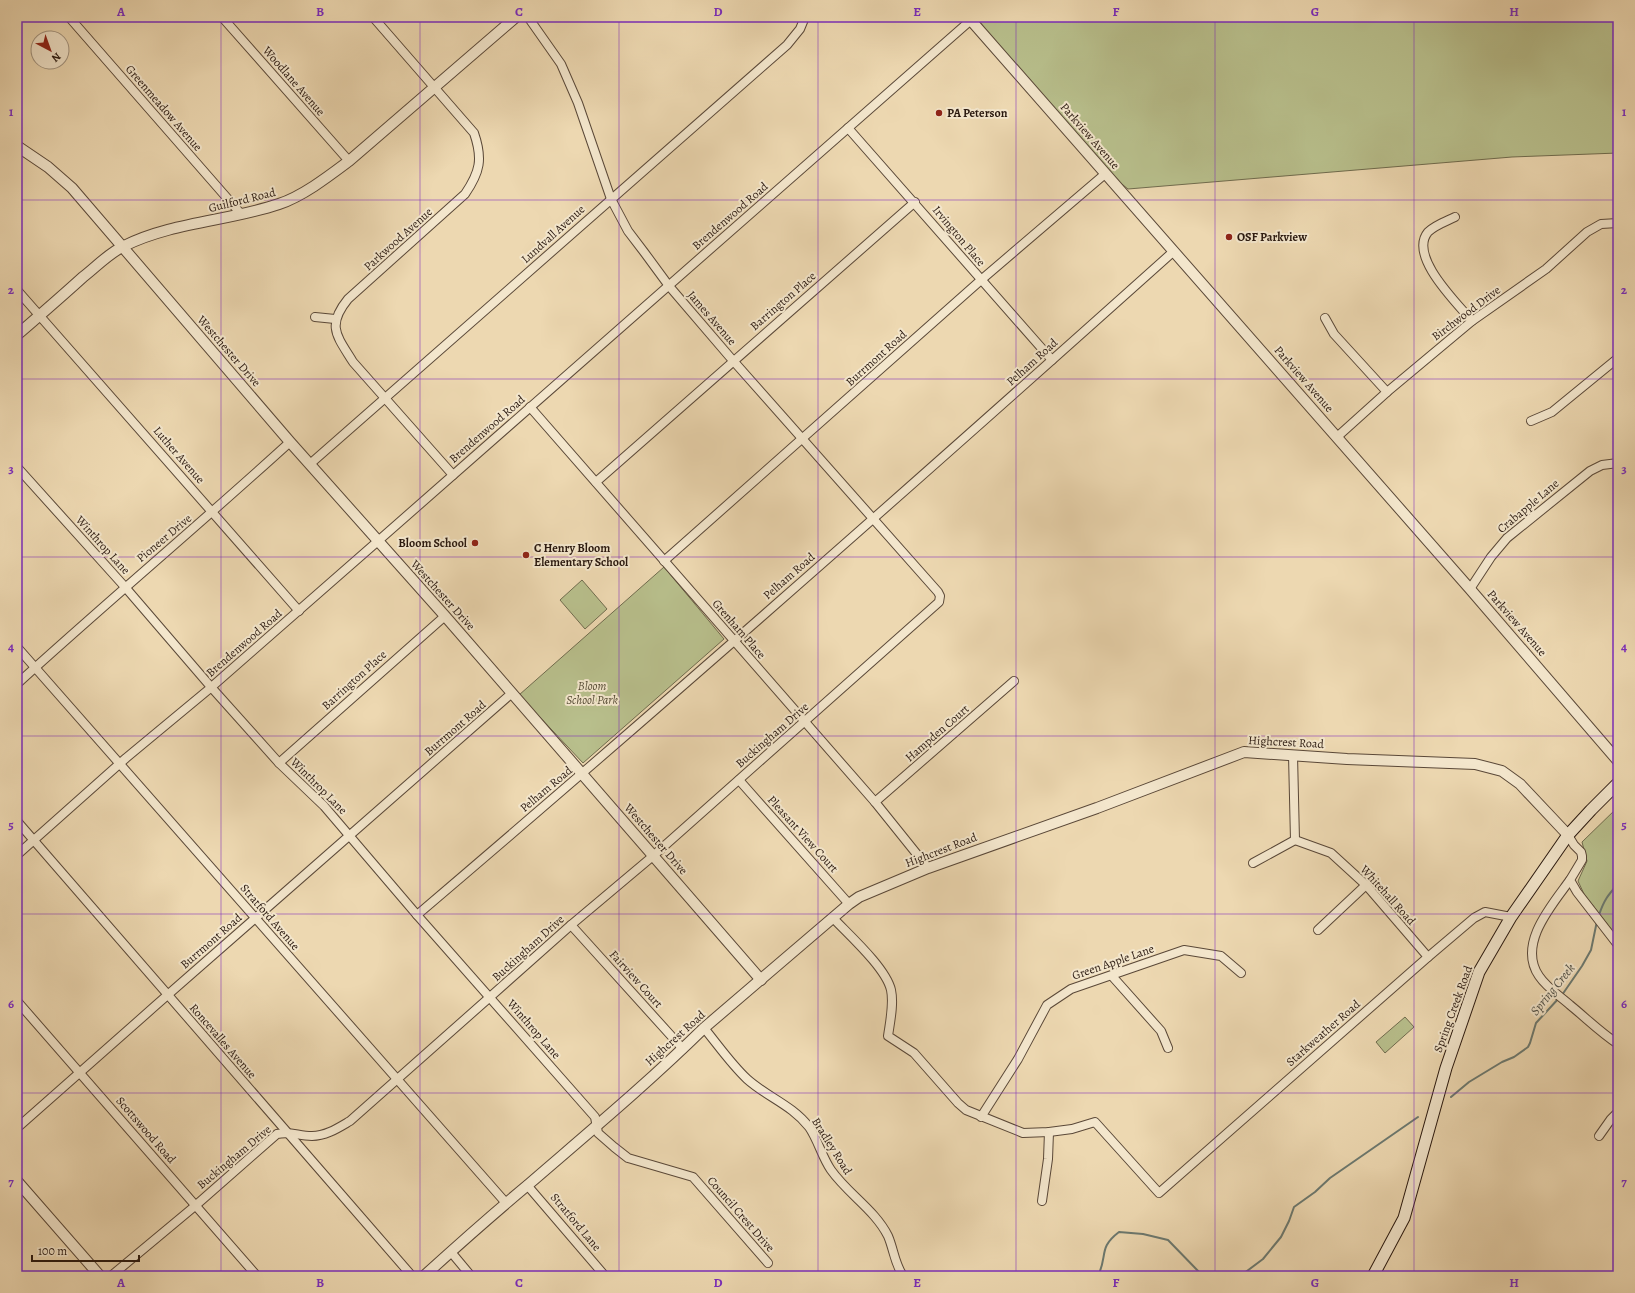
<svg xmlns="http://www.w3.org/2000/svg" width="1635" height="1293" font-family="Alegreya,serif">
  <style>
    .green { fill: #b8bf8c; stroke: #706c4e }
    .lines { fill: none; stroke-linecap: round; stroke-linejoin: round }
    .stream { stroke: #6c7970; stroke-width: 2 }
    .minor-casing { stroke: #5a4838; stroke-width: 10 }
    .tertiary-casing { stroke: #5a4838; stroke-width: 12 }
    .secondary-casing { stroke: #29180f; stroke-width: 13 }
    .minor { stroke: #f3e6cc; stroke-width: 8 }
    .tertiary { stroke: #f3e6cc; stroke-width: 10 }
    .secondary { stroke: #f3e6cc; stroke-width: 11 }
    .grid { fill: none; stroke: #7b2cbf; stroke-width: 1; stroke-opacity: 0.55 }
    .poi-dot { fill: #8f2418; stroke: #f3e6cc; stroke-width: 1.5 }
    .labels { text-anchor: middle; stroke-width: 4; stroke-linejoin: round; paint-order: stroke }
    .street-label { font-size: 12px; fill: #29180f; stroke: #f3e6cc }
    .poi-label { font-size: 12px; font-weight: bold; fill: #29180f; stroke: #f3e6cc; text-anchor: start }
    .park-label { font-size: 12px; font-style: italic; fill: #544a34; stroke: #f3e6cc }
    .water-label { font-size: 13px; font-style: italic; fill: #505047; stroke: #f3e6cc }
    .neatline { fill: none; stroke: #7b2cbf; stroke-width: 1.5 }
    .grid-label { font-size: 13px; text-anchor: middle; font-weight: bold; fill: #7b2cbf }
  </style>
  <rect width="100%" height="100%" fill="#edd8b1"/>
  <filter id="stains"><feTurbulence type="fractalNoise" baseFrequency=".005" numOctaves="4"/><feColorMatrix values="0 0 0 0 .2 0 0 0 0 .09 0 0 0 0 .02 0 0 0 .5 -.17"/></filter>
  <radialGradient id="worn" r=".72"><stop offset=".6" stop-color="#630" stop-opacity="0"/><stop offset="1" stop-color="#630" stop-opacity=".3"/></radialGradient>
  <g class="green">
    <polygon points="974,17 1618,17 1618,153 1512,157 1128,189 1107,172"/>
    <polygon points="664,567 724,639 583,763 519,695"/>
    <polygon points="582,580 607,609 585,629 560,600"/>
    <polygon points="1618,807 1618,938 1584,894 1578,881 1587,861 1582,842"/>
    <polygon points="1405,1017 1414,1027 1385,1053 1376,1042"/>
  </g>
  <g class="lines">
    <g class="stream">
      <path d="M1599,915c5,-15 9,-20 19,-31"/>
      <polyline points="1562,995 1582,966 1591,950 1597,921"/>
      <polyline points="1451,1097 1469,1082 1502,1062 1514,1057 1528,1047 1530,1043 1536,1023 1559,998"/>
      <path d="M1098,1276c10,-21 0,-28 21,-44l24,2 25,6 33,34 5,2"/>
      <polyline points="1239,1276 1243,1274 1263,1259 1281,1237 1289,1221 1294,1207 1315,1192 1330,1178 1418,1117"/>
    </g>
    <defs>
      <g id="minor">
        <polyline points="69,17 241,214"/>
        <polyline points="222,17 349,161"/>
        <path d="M373,17l101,116c9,26 6,39 -9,61l-117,105c-22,27 -11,37 5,63l100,113"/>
        <polyline points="848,128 1052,360"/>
        <path d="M1455,217c-8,4 -20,8 -27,15 -20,24 29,71 44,89"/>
        <polyline points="17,290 299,611"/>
        <polyline points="315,317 335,319"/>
        <polyline points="1325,318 1334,334 1387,392"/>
        <polyline points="530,407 875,802 928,868"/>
        <polyline points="1531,421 1552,412 1618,358"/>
        <polyline points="1337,437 1387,392 1472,321 1546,269 1587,232 1601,224 1618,223"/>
        <polyline points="310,464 787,45 800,29 805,17"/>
        <polyline points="17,467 125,587 211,687 279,763 324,806 417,915 595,1117 598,1133 614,1147 628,1158 693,1177 768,1263"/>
        <polyline points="596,482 915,202"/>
        <polyline points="664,561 981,280 1105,174"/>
        <polyline points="1470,589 1491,557 1507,538 1590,471 1602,465 1618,463"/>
        <polyline points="17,647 506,1203"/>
        <path d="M17,684c90,-82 183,-160 273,-242"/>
        <polyline points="1293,755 1295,840"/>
        <polyline points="279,763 445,616"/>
        <polyline points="739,780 849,904"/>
        <polyline points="875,802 1014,681"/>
        <polyline points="17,821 412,1276"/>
        <polyline points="1568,835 1574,845 1581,852 1582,856 1582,860 1570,880 1577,892 1618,945"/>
        <polyline points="1295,840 1331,853 1366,885 1428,957"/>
        <polyline points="17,855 126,758 208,690 378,541 971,20"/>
        <polyline points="1253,863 1295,840"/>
        <path d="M1570,880c-18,25 -53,64 -31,96 8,12 21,20 31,29 16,13 31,28 48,39"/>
        <path d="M417,915c256,-218 507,-440 757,-664"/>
        <path d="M833,918c16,17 53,50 58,72 3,14 -1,32 -3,46l26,17 44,50 8,7 57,23 26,-1 23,-3 23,-7 64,71 269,-236 46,-39 11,-6 26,5"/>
        <polyline points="571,925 683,1049"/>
        <polyline points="1318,930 1366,885"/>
        <polyline points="1112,976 1161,1031 1168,1048"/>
        <polyline points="17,1001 257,1276"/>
        <path d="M704,1028c14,17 27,36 43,51 20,18 45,26 62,48 9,13 13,30 22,43 17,24 44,40 57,66 6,14 6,26 15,40"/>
        <polyline points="981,1117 1018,1059 1047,1005 1071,989 1184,950 1221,956 1241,973"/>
        <path d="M17,1128c164,-146 330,-289 495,-435"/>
        <polyline points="1599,1136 1611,1119 1618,1112"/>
        <polyline points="527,1185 605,1276"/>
        <polyline points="1042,1201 1048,1159 1049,1132"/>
        <polyline points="451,1252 471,1276"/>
        <path d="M111,1276l84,-70 82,-72c14,-3 21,2 35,2 14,0 26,-8 38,-15l140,-124 81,-72 82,-69 286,-254 1,-6 -2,-4 -209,-236 -60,-70 -25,-34 -16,-21 -17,-32 -33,-96 -17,-39 -33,-47"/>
      </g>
      <g id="tertiary">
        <polyline points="968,17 1470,589 1618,761"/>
        <polyline points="17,146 48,167 72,188 290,442 445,616 761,980"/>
        <path d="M17,335c22,-19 44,-38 66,-58 13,-10 26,-24 41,-31 48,-24 105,-25 155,-42 24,-8 50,-28 70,-43l167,-144"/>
        <polyline points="17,1181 100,1276"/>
        <path d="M424,1276c34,-31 69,-62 105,-92 59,-51 119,-101 175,-156l145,-124 10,-7 69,-29 169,-60 147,-56 103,7 128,5 27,7 18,13 48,51"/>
      </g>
      <polyline id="secondary" points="1373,1276 1404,1218 1446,1068 1479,972 1511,917 1568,835 1591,810 1618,783"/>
    </defs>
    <use href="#minor" class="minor-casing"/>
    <use href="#tertiary" class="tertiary-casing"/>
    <use href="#secondary" class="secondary-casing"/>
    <use href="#minor" class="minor"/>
    <use href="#tertiary" class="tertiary"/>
    <use href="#secondary" class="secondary"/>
  </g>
  <path class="grid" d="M221,17v1259M420,17v1259M619,17v1259M818,17v1259M1016,17v1259M1215,17v1259M1414,17v1259M17,200h1601M17,379h1601M17,557h1601M17,736h1601M17,914h1601M17,1093h1601"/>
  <g class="poi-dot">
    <circle cx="939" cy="113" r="4"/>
    <circle cx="1229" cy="237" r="4"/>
    <circle cx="475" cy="543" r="4"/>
    <circle cx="526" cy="555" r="4"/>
  </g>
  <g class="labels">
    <g class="street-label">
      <text transform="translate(294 81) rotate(49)" y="4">Woodlane Avenue</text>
      <text transform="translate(164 108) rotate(49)" y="4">Greenmeadow Avenue</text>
      <text transform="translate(1090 136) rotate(49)" y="4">Parkview Avenue</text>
      <text transform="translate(242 200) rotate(-14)" y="4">Guilford Road</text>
      <text transform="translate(730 216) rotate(-41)" y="4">Brendenwood Road</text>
      <text transform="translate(553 234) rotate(-42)" y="4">Lundvall Avenue</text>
      <text transform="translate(959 236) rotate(50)" y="4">Irvington Place</text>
      <text transform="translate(398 239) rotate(-42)" y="4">Parkwood Avenue</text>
      <text transform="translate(783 301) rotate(-41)" y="4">Barrington Place</text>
      <text transform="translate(1466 313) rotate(-37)" y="4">Birchwood Drive</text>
      <text transform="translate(712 318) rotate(49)" y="4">James Avenue</text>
      <text transform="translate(229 351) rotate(49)" y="4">Westchester Drive</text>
      <text transform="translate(876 358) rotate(-42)" y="4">Burrmont Road</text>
      <text transform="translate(1032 362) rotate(-42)" y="4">Pelham Road</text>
      <text transform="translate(1304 379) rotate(49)" y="4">Parkview Avenue</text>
      <text transform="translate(487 429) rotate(-41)" y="4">Brendenwood Road</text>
      <text transform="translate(179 455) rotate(49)" y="4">Luther Avenue</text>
      <text transform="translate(1528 506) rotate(-40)" y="4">Crabapple Lane</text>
      <text transform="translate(164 538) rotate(-40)" y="4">Pioneer Drive</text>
      <text transform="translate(103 545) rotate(48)" y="4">Winthrop Lane</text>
      <text transform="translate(789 576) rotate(-41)" y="4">Pelham Road</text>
      <text transform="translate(443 595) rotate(48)" y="4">Westchester Drive</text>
      <text transform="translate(1517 623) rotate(49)" y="4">Parkview Avenue</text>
      <text transform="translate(739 629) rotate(49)" y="4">Grenham Place</text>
      <text transform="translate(244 643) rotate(-41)" y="4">Brendenwood Road</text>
      <text transform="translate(354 680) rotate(-42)" y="4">Barrington Place</text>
      <text transform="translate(455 728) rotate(-41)" y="4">Burrmont Road</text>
      <text transform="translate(937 733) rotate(-41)" y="4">Hampden Court</text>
      <text transform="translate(772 735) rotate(-41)" y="4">Buckingham Drive</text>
      <text transform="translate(1286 742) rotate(3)" y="4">Highcrest Road</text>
      <text transform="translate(319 786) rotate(45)" y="4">Winthrop Lane</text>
      <text transform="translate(546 789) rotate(-40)" y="4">Pelham Road</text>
      <text transform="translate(803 834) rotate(48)" y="4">Pleasant View Court</text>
      <text transform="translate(656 839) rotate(49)" y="4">Westchester Drive</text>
      <text transform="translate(941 850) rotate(-21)" y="4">Highcrest Road</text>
      <text transform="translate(1388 895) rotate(48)" y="4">Whitehall Road</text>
      <text transform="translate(270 917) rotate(49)" y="4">Stratford Avenue</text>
      <text transform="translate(211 941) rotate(-41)" y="4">Burrmont Road</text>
      <text transform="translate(528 948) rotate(-42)" y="4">Buckingham Drive</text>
      <text transform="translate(1113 962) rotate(-19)" y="4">Green Apple Lane</text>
      <text transform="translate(636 979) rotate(48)" y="4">Fairview Court</text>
      <text transform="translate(1453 1009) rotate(-70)" y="4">Spring Creek Road</text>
      <text transform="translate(534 1029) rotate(49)" y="4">Winthrop Lane</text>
      <text transform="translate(1323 1033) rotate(-41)" y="4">Starkweather Road</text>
      <text transform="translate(675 1038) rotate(-42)" y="4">Highcrest Road</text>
      <text transform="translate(223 1041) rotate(49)" y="4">Roncevalles Avenue</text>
      <text transform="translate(146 1130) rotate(49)" y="4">Scottswood Road</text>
      <text transform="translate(832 1146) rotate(58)" y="4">Bradley Road</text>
      <text transform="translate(234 1157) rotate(-40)" y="4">Buckingham Drive</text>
      <text transform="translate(741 1214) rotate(49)" y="4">Council Crest Drive</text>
      <text transform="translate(576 1222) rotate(50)" y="4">Stratford Lane</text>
    </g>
    <g class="poi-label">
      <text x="947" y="117">PA Peterson</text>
      <text x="1237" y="241">OSF Parkview</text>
      <text x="467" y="547" text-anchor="end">Bloom School</text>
      <text x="534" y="552">C Henry Bloom<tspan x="534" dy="14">Elementary School</tspan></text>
    </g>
    <g class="park-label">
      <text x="592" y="690">Bloom<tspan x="592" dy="14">School Park</tspan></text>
    </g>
    <g class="water-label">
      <text transform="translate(1552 989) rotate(-51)" y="5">Spring Creek</text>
    </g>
  </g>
  <rect width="1635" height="1293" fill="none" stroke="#edd8b1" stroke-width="44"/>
  <g transform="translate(50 50) rotate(139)"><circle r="19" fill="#f3e6cc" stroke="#a29480"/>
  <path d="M0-3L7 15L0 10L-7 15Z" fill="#8f2418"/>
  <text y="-6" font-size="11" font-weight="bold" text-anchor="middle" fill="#29180f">N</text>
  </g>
  <path d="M32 1255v6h107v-6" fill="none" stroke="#29180f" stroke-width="2"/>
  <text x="38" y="1255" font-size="12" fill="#29180f" stroke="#f3e6cc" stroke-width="3" paint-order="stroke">100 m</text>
  <rect x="22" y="22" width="1591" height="1249" class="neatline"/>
  <g class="grid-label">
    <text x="121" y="16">A</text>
    <text x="320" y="16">B</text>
    <text x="519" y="16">C</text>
    <text x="718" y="16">D</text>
    <text x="917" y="16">E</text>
    <text x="1116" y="16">F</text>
    <text x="1315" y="16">G</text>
    <text x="1514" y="16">H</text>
    <text x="11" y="116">1</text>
    <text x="1624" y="116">1</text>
    <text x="11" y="294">2</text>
    <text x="1624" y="294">2</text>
    <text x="11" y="473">3</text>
    <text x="1624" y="473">3</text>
    <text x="11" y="651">4</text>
    <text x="1624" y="651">4</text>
    <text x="11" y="829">5</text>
    <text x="1624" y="829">5</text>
    <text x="11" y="1008">6</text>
    <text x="1624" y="1008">6</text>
    <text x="11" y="1186">7</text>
    <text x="1624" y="1186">7</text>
    <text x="121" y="1287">A</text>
    <text x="320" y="1287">B</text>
    <text x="519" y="1287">C</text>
    <text x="718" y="1287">D</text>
    <text x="917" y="1287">E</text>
    <text x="1116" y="1287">F</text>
    <text x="1315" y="1287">G</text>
    <text x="1514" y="1287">H</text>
  </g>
  <rect width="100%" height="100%" filter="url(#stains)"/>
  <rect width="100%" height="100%" fill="url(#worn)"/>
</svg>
